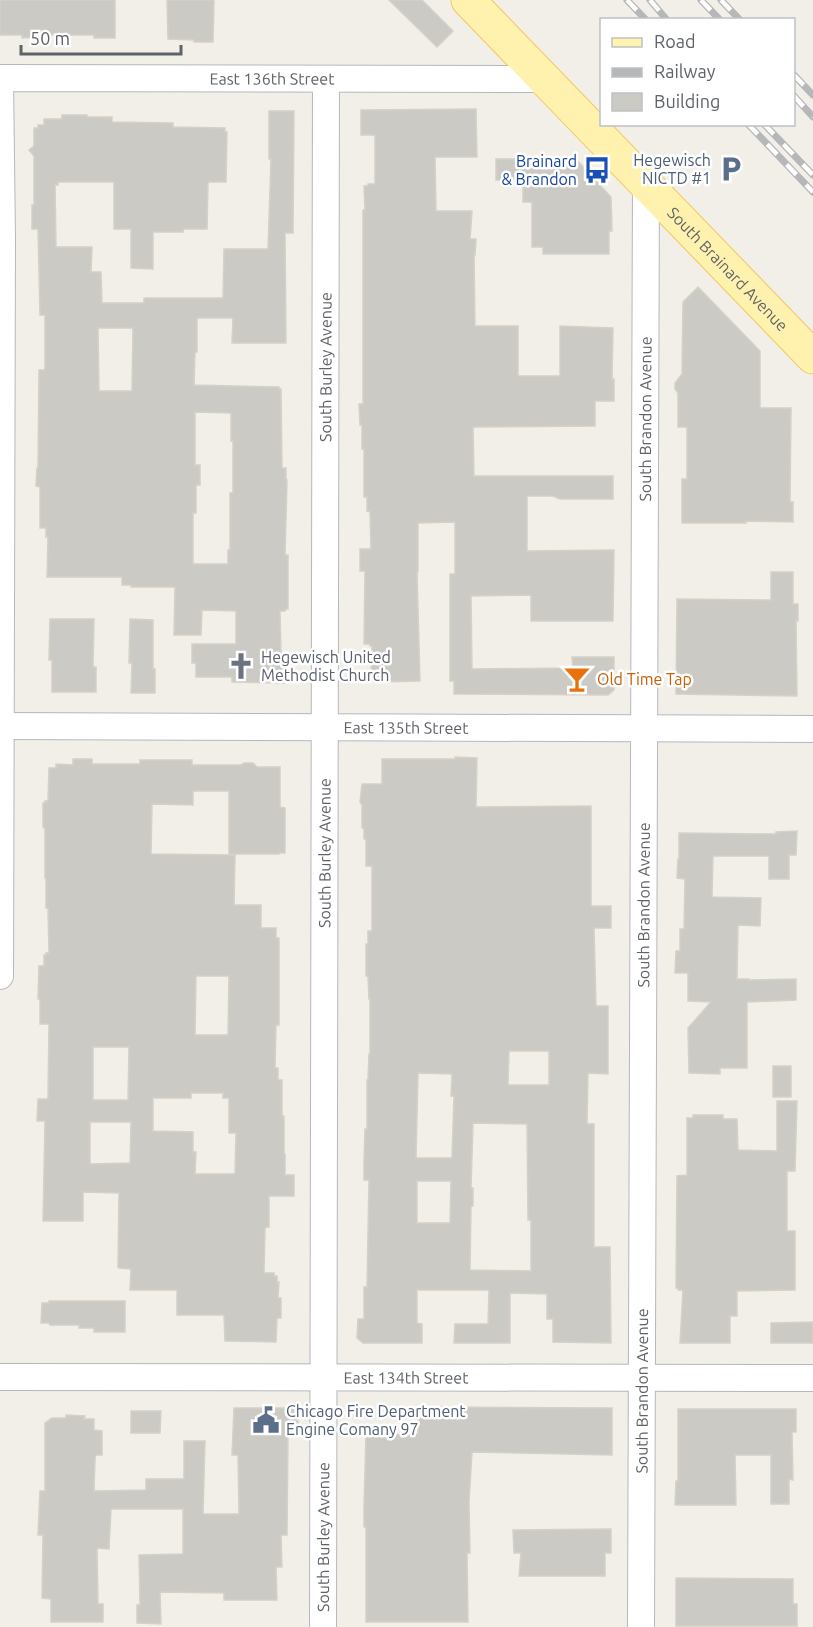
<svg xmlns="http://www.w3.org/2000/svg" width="813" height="1627" font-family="Ubuntu,sans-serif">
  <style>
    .building { fill: #cccac5; stroke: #d6d1c6; stroke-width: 1.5; fill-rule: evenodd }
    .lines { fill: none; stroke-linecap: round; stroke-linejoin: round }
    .minor-casing { stroke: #b5b8bc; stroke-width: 28 }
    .major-casing { stroke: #f2c960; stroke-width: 35 }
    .minor { stroke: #fff; stroke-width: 26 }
    .major { stroke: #fff2af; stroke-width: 33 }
    .rail-casing { stroke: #b6b7b8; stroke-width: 7 }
    .rail { stroke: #fff; stroke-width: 4.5; stroke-dasharray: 14; stroke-linecap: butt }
    .labels { text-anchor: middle; stroke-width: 5; stroke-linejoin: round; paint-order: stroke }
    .street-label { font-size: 16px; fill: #5f6368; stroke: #fff }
    .service-label { font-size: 16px; fill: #4e5e75; stroke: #fff; text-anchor: end }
    .transit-label { font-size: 16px; fill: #164399; stroke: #fff; text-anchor: end }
    .worship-label { font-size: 16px; fill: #5b616d; stroke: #fff; text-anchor: start }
    .food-label { font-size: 16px; fill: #c56008; stroke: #fff; text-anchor: start }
  </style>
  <rect width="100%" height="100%" fill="#f1efe8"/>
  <g class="building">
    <polygon points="0,0 115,0 115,38 94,38 94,35 41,35 41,37 22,38 22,35 0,35"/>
    <polygon points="167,0 214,0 213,42 194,42 194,40 168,39"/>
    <polygon points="389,0 422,0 453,31 437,47"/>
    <polygon points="476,109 477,157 435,157 436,211 472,211 470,239 476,239 475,255 474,255 475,326 518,326 518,376 560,376 560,326 613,328 612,379 614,379 614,401 595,401 595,426 473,427 474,476 613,476 613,499 560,499 553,496 527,496 527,551 614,550 613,621 531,621 531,595 471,596 472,669 573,668 572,657 614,657 614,690 608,695 454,694 454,681 450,681 450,574 455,574 455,522 418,523 418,572 417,572 420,681 377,682 375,671 371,671 372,646 370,646 370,644 364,644 365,571 360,571 360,549 371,549 370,512 367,511 367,497 364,497 364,449 362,449 362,425 360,425 359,404 363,404 363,210 365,210 364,186 368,186 368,184 375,184 375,135 361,135 361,110"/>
    <path d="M269,111h25l-1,122h-8l1,110h-54l1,-25h-36v34h-2l-1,33 85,2v2h2l1,79h4v12h1l-2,75h3v54h-2l-1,2h-5l1,44h3v28l-52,-1v-5h-36v-14h-4v-19h44v-33l-34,-1 -1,25h-27l1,-48h-44v-2h-9v-8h-75l1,-40h-2v-9h-6v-41l-4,-1 1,-18h1l1,-98h5l1,-2v-53h-5l-2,-86h-6v-24h2v-49l-5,-6 5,-4v-18h4v-3h6v-6h18v-4h25v2h25v5l61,1v4l52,1v4h2l-1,50h-18l-1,47h-23l-1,3h-30v37l-22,-1v-39h-17v-47h-56v3h-3l1,62h36l-1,25h10l1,31h42v-5h79l1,-49h44l3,-90h-2zM98,328h35l-1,63h-33zM195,412l36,1v28h2v52h-3v57h-2v14h-35v-51h3v-28h4v-20h-5z"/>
    <polygon points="496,159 531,159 531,161 577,160 611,197 612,231 609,231 609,254 543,254 543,247 532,247 532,202 523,202 523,180 496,180"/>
    <polygon points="698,287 760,351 760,408 791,408 790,502 793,502 793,522 746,521 746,523 682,523 682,479 687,479 687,427 678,427 678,393 675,389 675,383 682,374 683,302"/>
    <polygon points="771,572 793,572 793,604 798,604 798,621 796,621 797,696 676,694 677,599 771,600"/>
    <polygon points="50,619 94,619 93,667 96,667 96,692 52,692 52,660 49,660"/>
    <polygon points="130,619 153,620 153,669 155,669 155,693 131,693 132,663 129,663"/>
    <path d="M455,757l22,1 -1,49 115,-1v100h20v22h-17l2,78h12v68l-20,-1 -1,51h7v123h16l1,96 -58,-1v-23h-6v-25l-37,-1v50h-56l1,-19h33l1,-34h-72v33l5,1v19h-59l-6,-5 1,-19h6v-32h3l2,-107h-5v-20l1,-31h2v-49h1l1,-26h1v-55h-1l-1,-23h-2v-32h2v-13h4v-65h-6v-27h-2v-11h-2v-23l-2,-3 2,-18h20v-25h73zM509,1051h40v34h-41zM418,1073l34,1 -1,22h3l-2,62h-36zM473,1123l54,1 1,96h3v51l-61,-1 1,-64h2v-18h-2zM417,1181h34l-1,42h-33z"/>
    <path d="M73,759h19v5h48v-4h52v5h49l3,-2h9l4,4h23v40l5,1v45h-6v1h-50v-63h-36v14l-41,-1 -1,50 84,1 -1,50h27v23h15v10h3v87h-3l-1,43h3v12h4v36h2v38h1v21h9v21h-25v31h-3l-1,2 -1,44h10v3h3v6h2l-1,16h3v20h-4l-1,24 -51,-1 -1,-26h-47v-25h-47l1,-21 -12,-1 -1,-1 1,-74 -36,-1v29h-40l2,-100h-8l1,-22h10l1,-75h-9v-25h-2l1,-33h5v-11h2v-2h3l-1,-45h-2v-29l-1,-1v-49l-2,-2v-24h2v-2h3l1,-33h7v-4l17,1zM196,976h33l-1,59h-33zM93,1047h36l-1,53h-35zM191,1093h32v5h6v35h7l-1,41h-40l1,-22h-3v-20l-40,-1v-33h38zM90,1122h41l-1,41 -40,1z"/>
    <polygon points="797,831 796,855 789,855 789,879 769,879 769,856 713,856 712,897 761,898 760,926 738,925 737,979 749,979 749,980 796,979 796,1000 747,1002 747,1068 720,1068 720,1074 689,1073 688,1028 711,1002 688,1001 688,973 675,973 676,951 680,951 680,929 684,929 685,879 677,878 678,859 679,859 679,833 776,834 776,832"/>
    <rect x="773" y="1066" width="18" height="31"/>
    <polygon points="777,1101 797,1101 795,1171 787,1171 787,1231 795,1231 795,1290 737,1291 737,1316 730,1316 730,1343 680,1343 683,1290 678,1290 678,1288 676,1288 677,1176 687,1175 687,1118 693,1118 693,1115 723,1115 723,1119 737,1119 738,1150 777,1151"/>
    <polygon points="49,1301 125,1301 125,1332 94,1332 94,1328 79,1328 79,1325 50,1325 49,1323 41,1323 42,1303 49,1303"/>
    <polygon points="813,1322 813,1343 771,1343 771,1323"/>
    <polygon points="427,1407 612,1408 612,1455 472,1452 469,1502 470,1553 467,1553 468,1622 366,1622 366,1527 364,1527 364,1506 366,1435 418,1434 418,1417 421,1418 421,1408"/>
    <polygon points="234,1408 298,1408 298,1433 288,1433 287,1535 281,1535 282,1567 276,1567 277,1600 224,1600 224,1593 160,1592 161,1624 137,1623 137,1605 140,1605 139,1555 183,1554 183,1509 111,1509 109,1549 97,1548 98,1604 103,1604 103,1622 51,1622 51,1599 42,1598 43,1535 38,1535 40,1491 45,1491 45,1423 52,1418 66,1418 66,1415 85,1416 84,1419 94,1419 94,1430 102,1431 102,1455 96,1455 95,1458 94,1491 146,1490 146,1479 184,1479 184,1441 205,1441 203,1514 239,1514 238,1455 232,1455"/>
    <polygon points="678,1409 796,1409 796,1432 792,1432 793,1480 789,1479 789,1504 771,1504 771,1455 735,1455 736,1505 675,1505 676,1481 678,1481"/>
    <polygon points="131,1411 161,1411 160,1433 131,1433"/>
    <polygon points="611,1529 611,1553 605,1553 605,1576 519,1576 521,1553 514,1553 513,1530"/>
    <polygon points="676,1578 793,1579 793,1604 797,1604 797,1626 676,1626"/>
  </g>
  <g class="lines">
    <defs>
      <g id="minor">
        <path id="s1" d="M0,726c271,0 542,3 813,3"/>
        <path id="s2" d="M0,976l2,-737 -2,-161 544,1"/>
        <path id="s3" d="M0,1377l813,1"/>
        <path id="s4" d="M323,1627l3,-1548"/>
        <path id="s5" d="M641,1627l5,-1443"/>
      </g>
      <g id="major">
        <path id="s6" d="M468,0l345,357"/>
      </g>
    </defs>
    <use href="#minor" class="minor-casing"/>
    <use href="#major" class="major-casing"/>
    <use href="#minor" class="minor"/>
    <use href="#major" class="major"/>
    <defs>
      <g id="rail">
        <polyline points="627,0 646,20"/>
        <polyline points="650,0 667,20"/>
        <polyline points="701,0 720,20"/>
        <polyline points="721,0 740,20"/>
        <polyline points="794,75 813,95"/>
        <polyline points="794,96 813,117"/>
        <polyline points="748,124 813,192"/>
        <polyline points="764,124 813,175"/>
      </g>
    </defs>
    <use href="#rail" class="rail-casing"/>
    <use href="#rail" class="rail"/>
  </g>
  <defs>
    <symbol id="parking-bare" viewBox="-9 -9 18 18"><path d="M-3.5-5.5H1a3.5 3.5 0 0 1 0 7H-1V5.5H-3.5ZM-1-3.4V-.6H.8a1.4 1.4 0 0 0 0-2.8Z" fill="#5c6f8a" stroke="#fff" stroke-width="2.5" paint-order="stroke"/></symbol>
    <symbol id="bus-bare" viewBox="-9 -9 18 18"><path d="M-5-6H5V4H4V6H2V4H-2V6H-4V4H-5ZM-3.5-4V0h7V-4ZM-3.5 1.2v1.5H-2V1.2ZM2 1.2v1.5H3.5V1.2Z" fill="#1a4fb4" stroke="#fff" stroke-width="2.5" paint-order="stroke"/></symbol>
    <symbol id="church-bare" viewBox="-9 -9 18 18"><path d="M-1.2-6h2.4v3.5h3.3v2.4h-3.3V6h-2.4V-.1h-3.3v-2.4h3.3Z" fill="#6b7280" stroke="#fff" stroke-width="2.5" paint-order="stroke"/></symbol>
    <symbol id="bar-bare" viewBox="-9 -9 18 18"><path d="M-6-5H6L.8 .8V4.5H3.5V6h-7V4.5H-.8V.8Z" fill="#e8710a" stroke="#fff" stroke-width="2.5" paint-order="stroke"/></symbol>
    <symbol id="civic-bare" viewBox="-9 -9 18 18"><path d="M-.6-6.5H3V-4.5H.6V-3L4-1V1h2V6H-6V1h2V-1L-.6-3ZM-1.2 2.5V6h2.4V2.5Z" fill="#5c6f8a" stroke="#fff" stroke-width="2.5" paint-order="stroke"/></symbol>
  </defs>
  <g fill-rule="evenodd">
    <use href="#parking-bare" x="712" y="150" width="38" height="38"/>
    <use href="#bus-bare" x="578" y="151" width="38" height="38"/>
    <use href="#church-bare" x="222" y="647" width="38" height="38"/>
    <use href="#bar-bare" x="558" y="660" width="38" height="38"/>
    <use href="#civic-bare" x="247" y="1401" width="38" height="38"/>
  </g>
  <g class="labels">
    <g class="street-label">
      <text dy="6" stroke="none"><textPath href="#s2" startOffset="1170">East 136th Street</textPath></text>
      <text dy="6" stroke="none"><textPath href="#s6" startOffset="374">South Brainard Avenue</textPath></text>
      <text dy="6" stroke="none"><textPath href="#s4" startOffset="1260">South Burley Avenue</textPath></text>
      <text dy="6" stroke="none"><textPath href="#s5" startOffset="1208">South Brandon Avenue</textPath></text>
      <text dy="6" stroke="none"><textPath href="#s1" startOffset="406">East 135th Street</textPath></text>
      <text dy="6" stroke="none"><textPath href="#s4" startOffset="774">South Burley Avenue</textPath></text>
      <text dy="6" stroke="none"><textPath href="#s5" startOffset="722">South Brandon Avenue</textPath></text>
      <text dy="6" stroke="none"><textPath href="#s3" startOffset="406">East 134th Street</textPath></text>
      <text dy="6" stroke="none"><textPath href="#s5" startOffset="236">South Brandon Avenue</textPath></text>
      <text dy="6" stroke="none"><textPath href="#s4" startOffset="90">South Burley Avenue</textPath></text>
    </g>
    <g class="service-label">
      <text x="711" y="166">Hegewisch<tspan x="711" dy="18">NICTD #1</tspan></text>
      <text x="286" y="1417" text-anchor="start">Chicago Fire Department<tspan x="286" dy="18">Engine Comany 97</tspan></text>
    </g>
    <g class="transit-label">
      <text x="577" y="167">Brainard<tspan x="577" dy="18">&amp; Brandon</tspan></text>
    </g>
    <g class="worship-label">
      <text x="261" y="663">Hegewisch United<tspan x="261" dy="18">Methodist Church</tspan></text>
    </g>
    <g class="food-label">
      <text x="597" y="685">Old Time Tap</text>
    </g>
  </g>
  <rect x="600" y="18" width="195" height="108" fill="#ffffff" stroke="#bfc1c3" stroke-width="1.5"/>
  <rect x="612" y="38" width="30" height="9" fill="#fff2af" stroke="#bfc1c3" stroke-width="1.5"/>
  <text x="654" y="48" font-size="18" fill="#5f6368">Road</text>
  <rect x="612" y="68" width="30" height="9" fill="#b6b7b8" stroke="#bfc1c3" stroke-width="1.5"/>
  <text x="654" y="78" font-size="18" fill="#5f6368">Railway</text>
  <rect x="612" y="93" width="30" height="18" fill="#cccac5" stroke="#bfc1c3" stroke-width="1.5"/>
  <text x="654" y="108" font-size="18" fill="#5f6368">Building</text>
  <path d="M21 45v9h160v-9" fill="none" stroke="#5f6368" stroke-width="3"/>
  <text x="30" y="45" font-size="18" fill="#5f6368" stroke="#ffffff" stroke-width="4.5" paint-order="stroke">50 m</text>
</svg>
